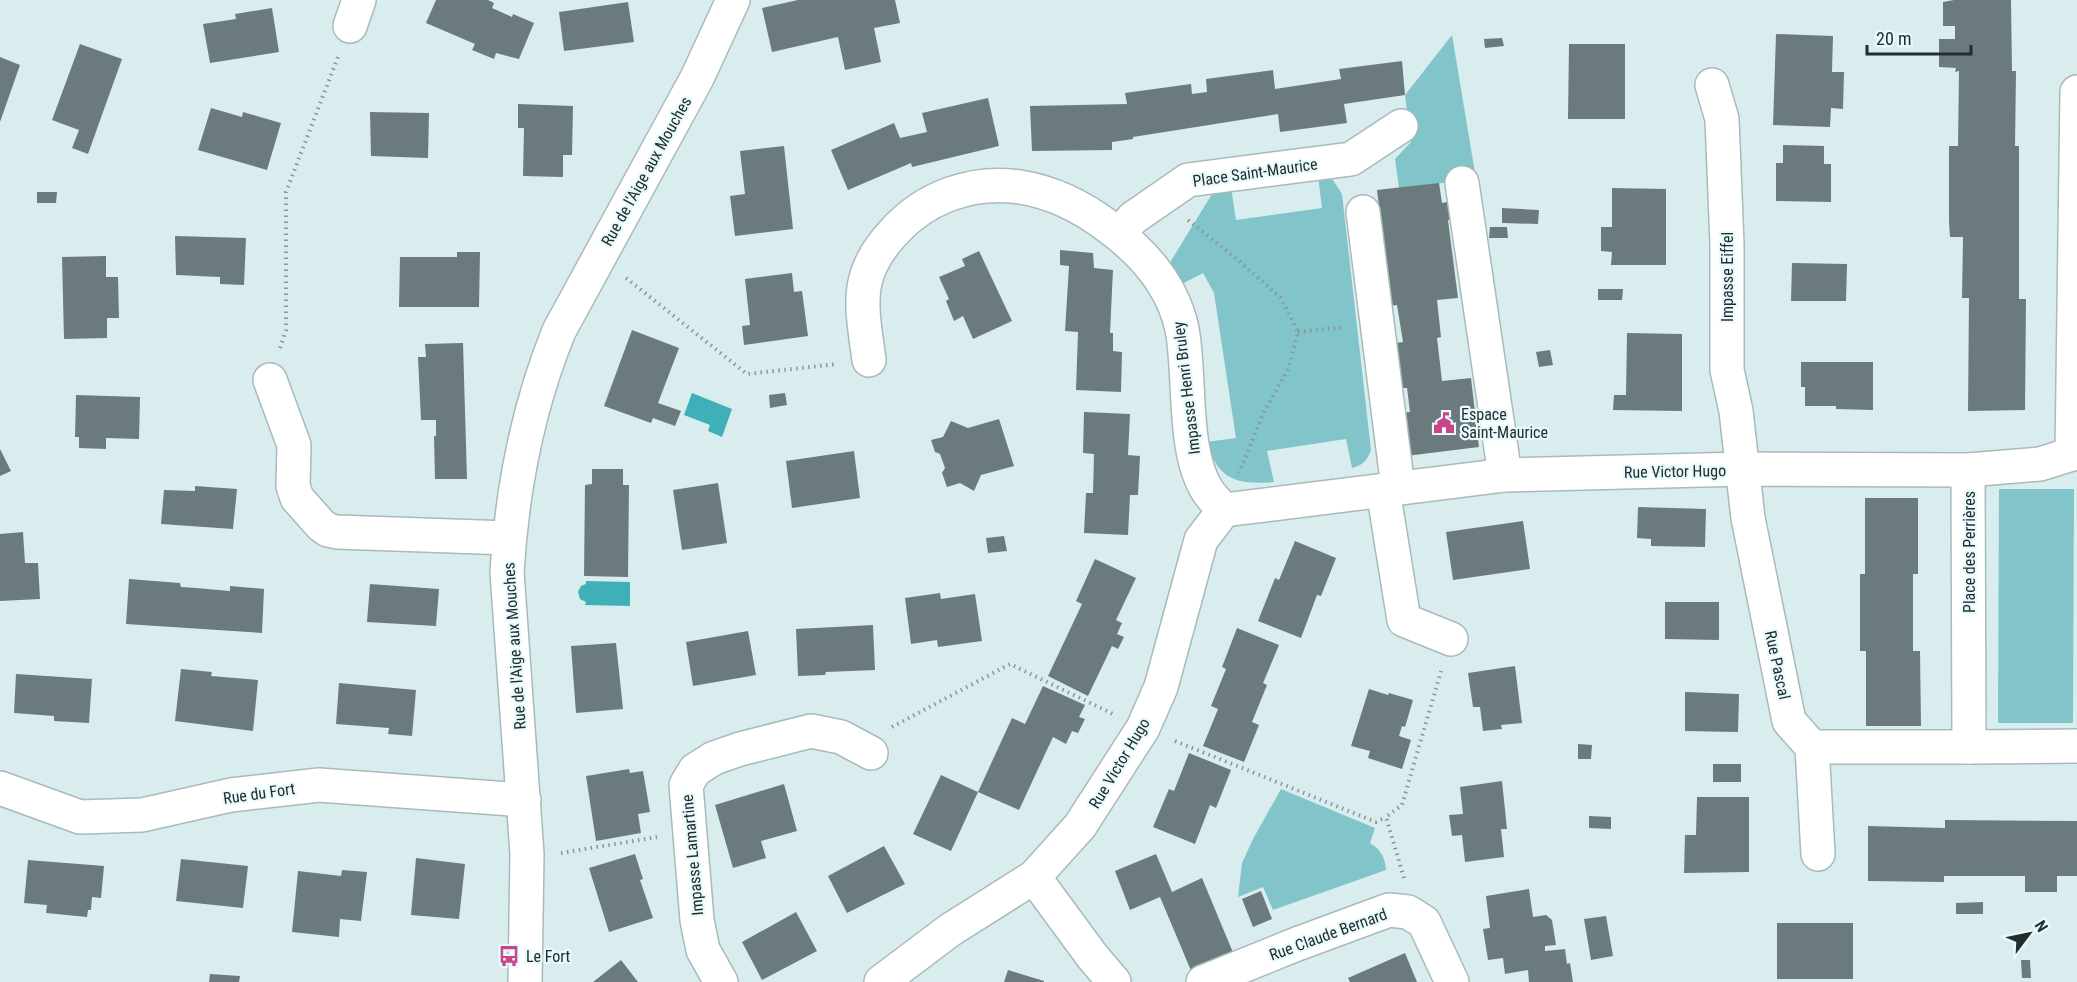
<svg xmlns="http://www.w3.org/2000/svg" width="2077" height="982" font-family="'Roboto Condensed',sans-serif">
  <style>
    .green { fill: #81c5ca }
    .water { fill: #3fb0b8 }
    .building { fill: #6b7b7d }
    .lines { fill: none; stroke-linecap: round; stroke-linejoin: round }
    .minor-casing { stroke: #a8babb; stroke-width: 36 }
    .path { stroke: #899697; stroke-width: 4; stroke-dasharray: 1.5 4.5; stroke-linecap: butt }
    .minor { stroke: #fff; stroke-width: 33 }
    .labels { text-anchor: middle; stroke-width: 4.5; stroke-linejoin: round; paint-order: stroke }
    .street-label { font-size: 16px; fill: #252c2d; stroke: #e7fafc }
    .poi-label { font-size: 16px; fill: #252c2d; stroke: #e7fafc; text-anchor: start }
  </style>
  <rect width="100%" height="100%" fill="#daedee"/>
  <g class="green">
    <polygon points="1452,35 1476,179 1399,188 1395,159 1411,142 1405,95"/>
    <path d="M1318,176l15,4 9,14 29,256c-4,11 -8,15 -19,18l-6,-29 -79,12 7,31c-38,3 -55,-2 -68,-40l30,-4 -22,-145 -11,-20 -23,12 -11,-21 43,-70 19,-7 5,33 86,-12z"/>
    <polygon points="1999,489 2074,489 2073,723 1998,723"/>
    <path d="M1281,789l94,39 -5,15c11,7 15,14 16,27l-113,40 -10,-23 -25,10 4,-34 11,-24z"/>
  </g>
  <g class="water">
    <polygon points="692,393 732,409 722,437 708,431 710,425 684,415"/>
    <polygon points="586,581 630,582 630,606 585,605 586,602 580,599 578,592 581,586 586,584"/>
  </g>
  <g class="building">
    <polygon points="436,0 488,0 494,3 492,8 512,17 513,14 534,23 519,59 496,53 494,59 472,50 475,44 426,23"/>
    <polygon points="798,0 895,0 900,23 874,28 881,62 845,70 838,37 772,52 762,8"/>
    <polygon points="1954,0 2011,0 2012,71 2016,71 2015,146 2019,146 2019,299 2026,299 2025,410 1968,411 1969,298 1962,298 1963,237 1950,237 1949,222 1949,146 1958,146 1959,71 1955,72 1956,68 1939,67 1939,39 1955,39 1955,26 1943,26 1943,2"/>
    <polygon points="628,2 634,42 564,51 559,12"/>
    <polygon points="272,8 279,52 210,63 203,24 236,19 235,14"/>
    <polygon points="1776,34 1833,36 1832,72 1844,72 1843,109 1831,108 1830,127 1773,125"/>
    <polygon points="1502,38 1504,46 1485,48 1484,39"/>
    <polygon points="80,44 122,59 88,154 72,148 79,130 52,120"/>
    <polygon points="1569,44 1625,44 1625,119 1568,119"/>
    <polygon points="0,57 20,65 0,122"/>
    <polygon points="1402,61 1405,95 1344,104 1347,123 1280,132 1278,114 1133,137 1133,139 1112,142 1112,150 1032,151 1030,106 1127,104 1125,93 1191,84 1192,94 1207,92 1206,79 1273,70 1275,89 1341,79 1339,69"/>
    <polygon points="988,98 999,146 912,167 911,163 848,190 831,150 894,123 900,138 927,132 922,113"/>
    <polygon points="518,104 573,106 572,155 563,155 563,177 523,176 524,128 518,128"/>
    <polygon points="211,108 242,117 243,112 281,123 267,170 198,150"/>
    <polygon points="370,112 429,113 428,158 371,156"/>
    <polygon points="1783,145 1824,146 1824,164 1831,164 1831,202 1776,201 1776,163 1783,163"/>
    <polygon points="784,146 793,229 735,236 730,196 745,194 740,151"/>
    <polygon points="1439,183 1442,203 1453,201 1456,219 1448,220 1458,298 1437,300 1441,337 1437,338 1442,381 1471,378 1479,447 1406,456 1400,413 1410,412 1407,388 1403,388 1402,386 1396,343 1403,342 1397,305 1391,306 1377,190"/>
    <polygon points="1612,188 1666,189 1666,265 1611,265 1612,252 1601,251 1601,227 1612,227"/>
    <polygon points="37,192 57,192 56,203 37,203"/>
    <polygon points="1502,208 1539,210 1538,224 1502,223"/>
    <polygon points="1490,227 1507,227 1508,238 1489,238"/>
    <polygon points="175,236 246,238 244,285 220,284 220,277 176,275"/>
    <polygon points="1060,250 1093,253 1094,268 1113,270 1110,333 1113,333 1113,351 1122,352 1121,392 1076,390 1078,332 1065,331 1069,266 1060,265"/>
    <polygon points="979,251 1012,321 973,339 963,316 954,321 946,301 949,299 939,277 965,266 962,259"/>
    <polygon points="457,252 480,252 479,307 399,307 400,257 457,257"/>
    <polygon points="106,256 106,277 118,277 119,318 107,318 107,338 64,339 62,257"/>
    <polygon points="1792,263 1847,264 1846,301 1791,301"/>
    <polygon points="792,273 794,292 802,291 808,336 744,345 742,326 750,325 745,279"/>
    <polygon points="1598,289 1623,289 1622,300 1598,300"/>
    <polygon points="632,330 679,348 658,403 681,411 675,426 653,418 651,423 604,406"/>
    <polygon points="1627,333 1682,334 1682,411 1613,410 1614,395 1626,395"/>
    <polygon points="463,343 467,479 435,479 434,436 436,436 436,420 421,420 418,357 426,357 425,344"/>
    <polygon points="1550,350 1553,365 1539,367 1536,352"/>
    <polygon points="1801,362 1873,362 1873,410 1836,409 1836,406 1805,406 1805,387 1801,387"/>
    <polygon points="785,393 787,405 770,408 769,395"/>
    <polygon points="76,395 140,397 139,439 106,438 106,449 79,448 79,437 75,437"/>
    <polygon points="1084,412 1130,414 1128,455 1140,456 1138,495 1130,495 1128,535 1084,533 1086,493 1093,493 1094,454 1083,453"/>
    <polygon points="999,419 1014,466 981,475 974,491 960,483 947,487 942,473 945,468 940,454 935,452 931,440 943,437 951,421 968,428"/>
    <polygon points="0,449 11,471 0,476"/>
    <polygon points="854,451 860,498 792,508 786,461"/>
    <polygon points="592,469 623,469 623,485 629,485 628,577 584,576 585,485 592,484"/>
    <polygon points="718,483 727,543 682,550 673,490"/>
    <polygon points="195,486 237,489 233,529 161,524 164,490 195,491"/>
    <polygon points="1865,498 1918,498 1918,574 1913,574 1913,651 1920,651 1921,726 1866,726 1866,651 1860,651 1860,574 1865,574"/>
    <polygon points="1638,507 1706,509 1705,547 1651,546 1651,539 1637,538"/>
    <polygon points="1523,521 1530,569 1453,580 1446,532"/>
    <polygon points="23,532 25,563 38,563 40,599 0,601 0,534"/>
    <polygon points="1004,536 1007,551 988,553 986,538"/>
    <polygon points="1295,541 1336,558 1321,596 1317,595 1301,638 1258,621 1275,578 1279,580"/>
    <polygon points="1095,559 1136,578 1116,620 1122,623 1117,634 1124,637 1118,649 1112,646 1088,696 1048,676 1082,604 1076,601"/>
    <polygon points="129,579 180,583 181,587 196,588 230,591 230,586 264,589 262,633 126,624"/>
    <polygon points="370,584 439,589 436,626 367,622"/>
    <polygon points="940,593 941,599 975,594 982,641 938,647 937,640 911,644 905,598"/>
    <polygon points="1665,602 1719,602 1719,640 1665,639"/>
    <polygon points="873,625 875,670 826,672 825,675 798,676 796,629"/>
    <polygon points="1237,628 1279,645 1263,683 1267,685 1252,722 1259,725 1244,762 1203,746 1218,709 1211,706 1226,669 1222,667"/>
    <polygon points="748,631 756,675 693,686 686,642"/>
    <polygon points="616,643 623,709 576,713 571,646"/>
    <polygon points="1515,666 1522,723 1501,725 1502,729 1483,731 1480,707 1473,707 1468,673"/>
    <polygon points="181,669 212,672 211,676 258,680 253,731 175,721"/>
    <polygon points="16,674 92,679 89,723 54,721 54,716 14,713"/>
    <polygon points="339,683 416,690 412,736 388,734 389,728 336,724"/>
    <polygon points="1043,686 1085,705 1079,717 1085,719 1078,733 1072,731 1066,744 1053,737 1019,810 978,792 1012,718 1025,724"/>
    <polygon points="1369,689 1388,695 1389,693 1413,700 1405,727 1402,726 1399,736 1411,740 1402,769 1368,758 1370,751 1351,746"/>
    <polygon points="1685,692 1739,694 1738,732 1685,731"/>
    <polygon points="1578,744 1592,745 1591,759 1578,759"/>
    <polygon points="1189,753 1231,770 1216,808 1210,805 1195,844 1153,827 1169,789 1174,791"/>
    <rect x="1713" y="764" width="28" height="18"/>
    <polygon points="629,769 630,773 643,771 650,812 638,814 641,833 596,841 586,776"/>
    <polygon points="941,775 978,792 951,851 913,834"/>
    <polygon points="1502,781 1507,829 1501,829 1504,857 1465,862 1462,835 1452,836 1449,815 1463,814 1460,787"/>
    <polygon points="784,784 797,831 761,841 766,858 733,868 715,805"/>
    <polygon points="1697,797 1749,797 1749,872 1684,873 1685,835 1696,835"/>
    <polygon points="1589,816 1611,817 1611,829 1589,828"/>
    <polygon points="1945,820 2077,821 2077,876 2057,876 2057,892 2025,892 2025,876 1944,876 1944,882 1868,881 1868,826 1945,828"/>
    <polygon points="884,846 905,884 847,913 828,876"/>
    <polygon points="635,854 643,879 640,880 653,918 609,932 589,868"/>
    <polygon points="1156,854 1172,892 1202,878 1234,955 1192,973 1160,897 1130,910 1115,871"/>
    <polygon points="416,858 465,864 459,919 411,915"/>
    <polygon points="181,859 248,866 243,908 176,901"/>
    <polygon points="28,860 104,866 101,898 92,897 91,910 88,910 87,917 46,913 47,905 24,903"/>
    <polygon points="342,870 367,872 361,921 340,919 339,937 292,932 298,871 341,876"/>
    <polygon points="1529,889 1533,917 1546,915 1552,920 1556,945 1545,946 1545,951 1565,949 1567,964 1570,963 1573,982 1529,982 1528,970 1505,974 1503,958 1488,960 1483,929 1490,928 1486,896"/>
    <polygon points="1261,891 1272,919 1253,927 1242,899"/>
    <polygon points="1983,902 1983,914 1956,914 1956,903"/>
    <polygon points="796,912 817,951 762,980 742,942"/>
    <polygon points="1606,916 1613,956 1591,960 1584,919"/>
    <rect x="1777" y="923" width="76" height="56"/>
    <polygon points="1405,953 1417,982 1350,982 1348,978"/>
    <polygon points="621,960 638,982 593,982"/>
    <polygon points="2021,960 2030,960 2031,978 2022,978"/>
    <polygon points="1008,970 1044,981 1044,982 1004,982"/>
    <polygon points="210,974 240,976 239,982 209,982"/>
  </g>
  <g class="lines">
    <defs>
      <g id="minor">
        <polyline points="350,26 359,0"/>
        <polyline points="1712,85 1722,119 1727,244 1727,370 1736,411 1748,518 1789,721 1812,747 1818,854"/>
        <polyline points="1462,183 1505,475"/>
        <polyline points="1363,212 1398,488"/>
        <polyline points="1119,234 1133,218 1188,180 1351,159 1401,126"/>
        <path d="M869,360c-7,-53 -16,-84 24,-127 32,-36 79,-53 127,-46 32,5 64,21 90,41 34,25 63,59 72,101 9,47 0,121 25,161 4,7 12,14 17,20"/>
        <polyline points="270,380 294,445 293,486 297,498 321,525 328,530 337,532 509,538"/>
        <polyline points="2072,454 2077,92"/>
        <polyline points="1968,470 1969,747 2077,746"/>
        <polyline points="1383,490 1404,620 1451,639"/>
        <polyline points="1812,747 1969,747"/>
        <polyline points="0,788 80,817 142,815 231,795 319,785 524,800"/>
        <polyline points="1034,877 1092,956 1114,982"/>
        <path d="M525,982l2,-128 -20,-282c5,-82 21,-165 52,-241l138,-253 36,-78"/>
        <polyline points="721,982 703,950 697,920 686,785 695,770 714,758 740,749 811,731 841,737 871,753"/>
        <polyline points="881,982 950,930 1034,877 1080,826 1143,728 1161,687 1201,540 1224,510 1505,475 1743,469 1968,470 2040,464 2072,454"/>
        <polyline points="1203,982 1297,944 1389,910 1408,912 1424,922 1452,982"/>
      </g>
    </defs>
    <use href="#minor" class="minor-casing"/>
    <g class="path">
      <polyline points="1188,220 1238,260 1281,298 1298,332 1288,369 1263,414 1239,473"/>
      <polyline points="626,278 747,374 837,364"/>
      <polyline points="1298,332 1345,327"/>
      <polyline points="280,348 286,330 286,192 338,57"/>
      <polyline points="892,727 1010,664 1113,714"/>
      <polyline points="1175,741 1376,822 1386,817"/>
      <polyline points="561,853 657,837"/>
      <polyline points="1404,878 1386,817 1402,805 1441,671"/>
    </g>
    <use href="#minor" class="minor"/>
  </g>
  <defs>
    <symbol id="civic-bare" viewBox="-9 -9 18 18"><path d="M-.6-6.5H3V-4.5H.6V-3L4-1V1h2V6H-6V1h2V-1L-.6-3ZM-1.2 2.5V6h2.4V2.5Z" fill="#c9458a" stroke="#e7fafc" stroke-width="2.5" paint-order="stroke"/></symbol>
    <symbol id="bus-bare" viewBox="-9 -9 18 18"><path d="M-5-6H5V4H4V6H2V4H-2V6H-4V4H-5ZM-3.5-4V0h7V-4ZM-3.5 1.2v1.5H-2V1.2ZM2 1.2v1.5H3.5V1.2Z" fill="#c9458a" stroke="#e7fafc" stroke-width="2.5" paint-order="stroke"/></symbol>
  </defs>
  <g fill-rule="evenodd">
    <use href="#civic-bare" x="1429" y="408" width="30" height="30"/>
    <use href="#bus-bare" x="494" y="941" width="30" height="30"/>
  </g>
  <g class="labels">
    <g class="street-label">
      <text transform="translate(646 171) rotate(-61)" y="6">Rue de l'Aige aux Mouches</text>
      <text transform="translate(1255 172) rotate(-8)" y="6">Place Saint-Maurice</text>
      <text transform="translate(1727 277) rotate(-90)" y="6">Impasse Eiffel</text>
      <text transform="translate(1186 388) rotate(-97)" y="6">Impasse Henri Bruley</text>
      <text transform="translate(1675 471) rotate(-1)" y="6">Rue Victor Hugo</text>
      <text transform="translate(1969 552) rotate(-90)" y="6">Place des Perrières</text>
      <text transform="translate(514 646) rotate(-94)" y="6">Rue de l'Aige aux Mouches</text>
      <text transform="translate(1778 665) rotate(78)" y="6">Rue Pascal</text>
      <text transform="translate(1119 763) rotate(-59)" y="6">Rue Victor Hugo</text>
      <text transform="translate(259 793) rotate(-8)" y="6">Rue du Fort</text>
      <text transform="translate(692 855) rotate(-95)" y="6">Impasse Lamartine</text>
      <text transform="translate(1328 934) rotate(-20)" y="6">Rue Claude Bernard</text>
    </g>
    <g class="poi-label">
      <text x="1461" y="420">Espace<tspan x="1461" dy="18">Saint-Maurice</tspan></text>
      <text x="526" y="962">Le Fort</text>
    </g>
  </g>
  <g transform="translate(2029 934) rotate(58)" stroke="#e7fafc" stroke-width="4.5" paint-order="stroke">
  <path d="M0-4.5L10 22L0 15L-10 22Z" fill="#252c2d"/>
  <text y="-9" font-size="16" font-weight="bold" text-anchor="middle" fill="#252c2d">N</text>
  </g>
  <path d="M1867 45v9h104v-9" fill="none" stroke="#252c2d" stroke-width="3"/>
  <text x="1876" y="45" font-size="18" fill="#252c2d" stroke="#e7fafc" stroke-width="4.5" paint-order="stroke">20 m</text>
</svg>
